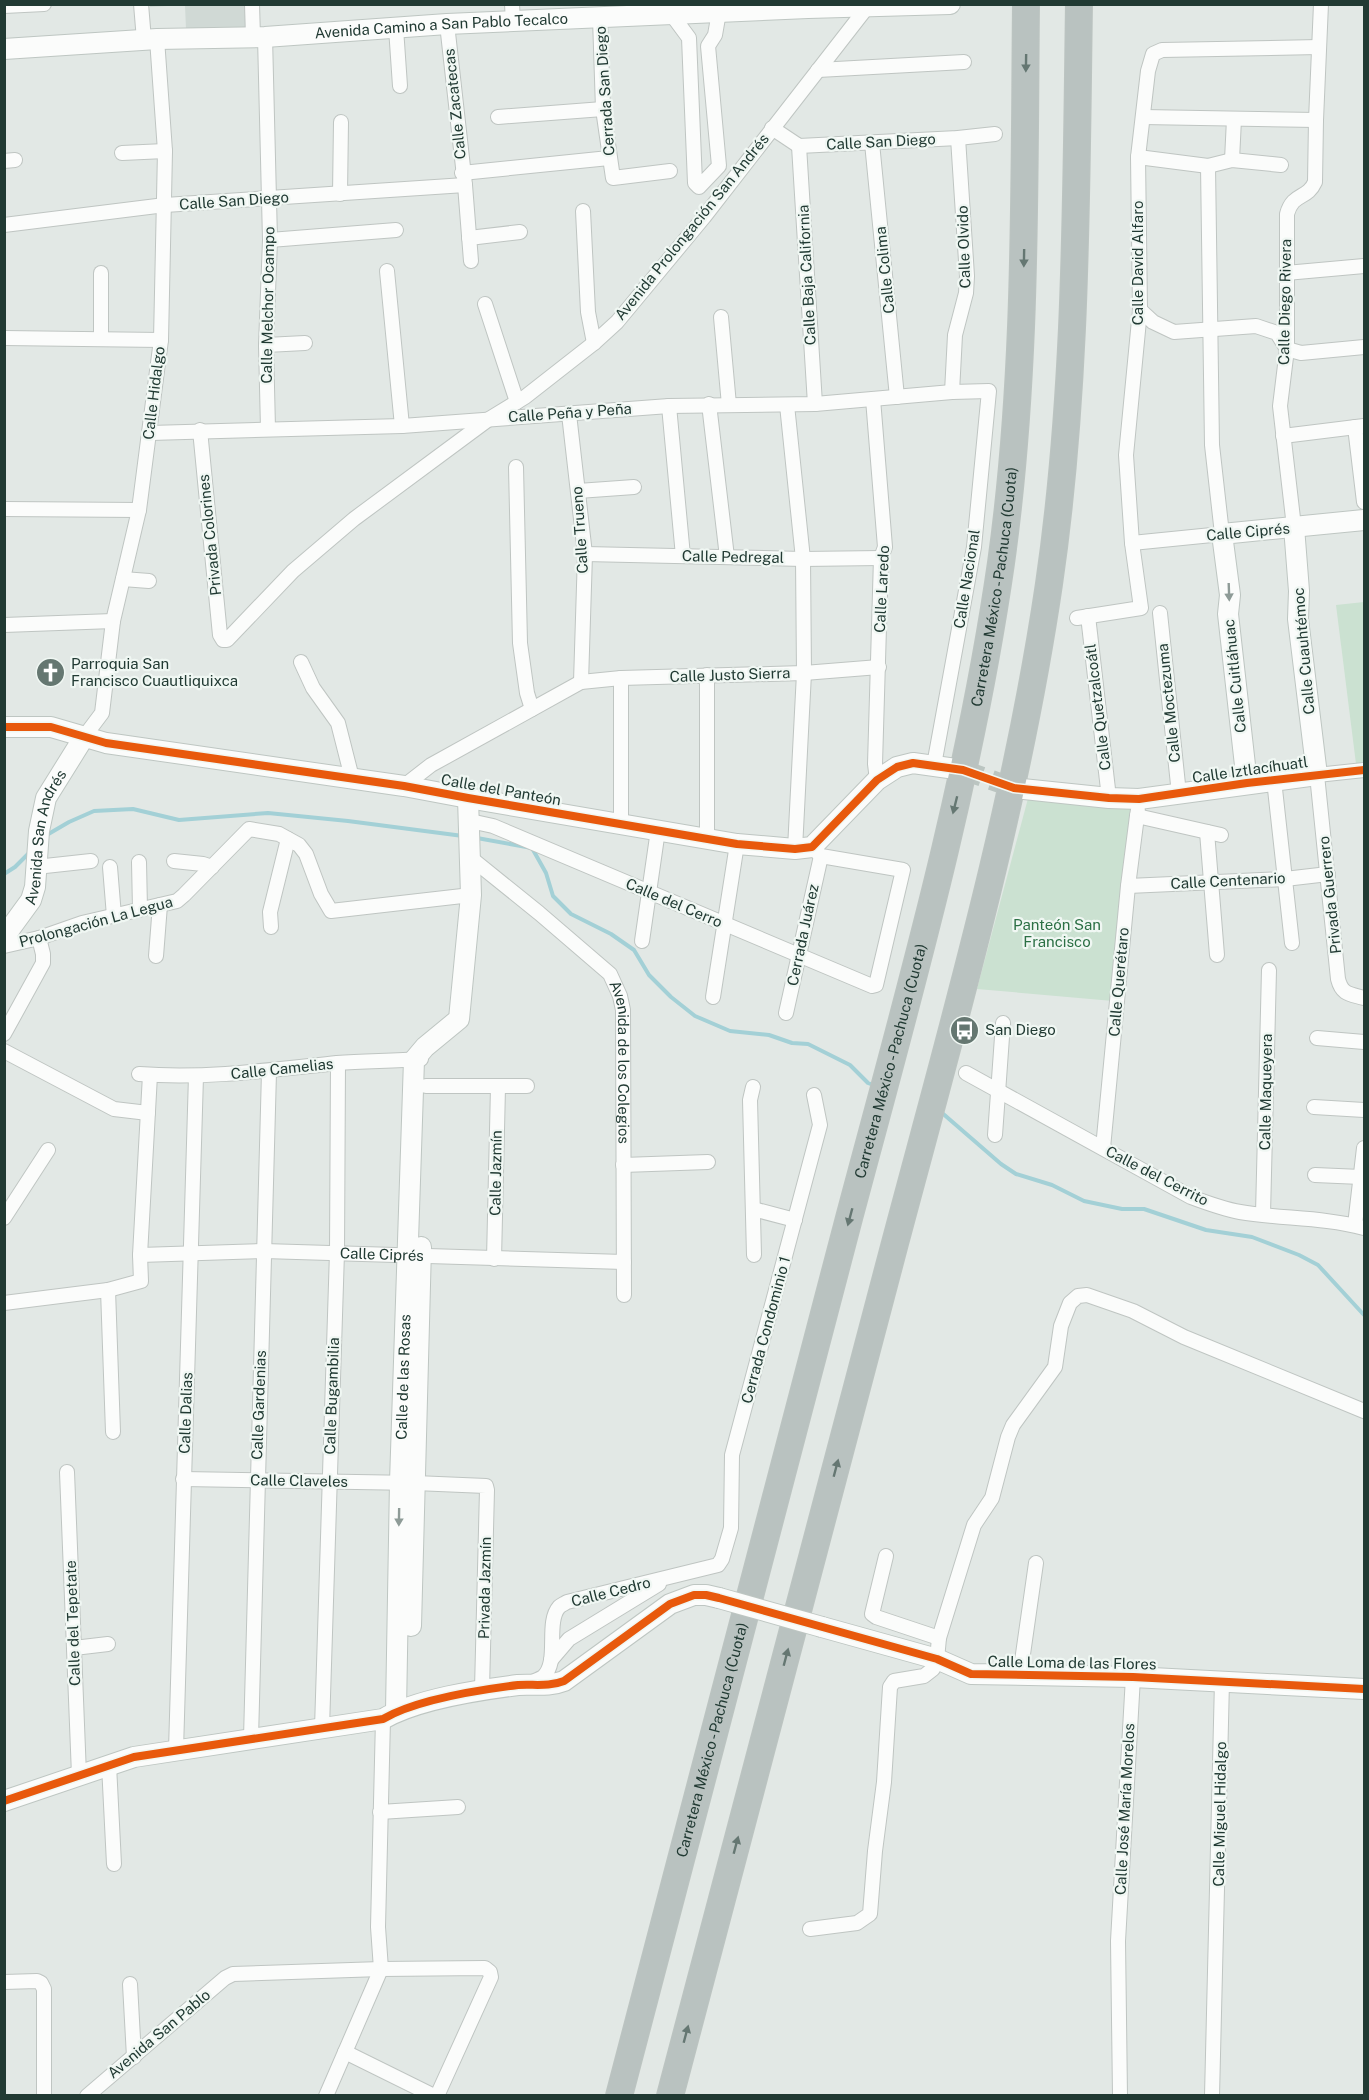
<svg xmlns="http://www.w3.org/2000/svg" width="1369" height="2100" font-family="'Public Sans',sans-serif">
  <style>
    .built { fill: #d0d9d5 }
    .green { fill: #cbe1d1 }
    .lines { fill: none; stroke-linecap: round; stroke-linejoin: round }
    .stream { stroke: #a3d0d6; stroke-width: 4 }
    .secondary-tunnel { stroke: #bbc5c1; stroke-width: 20; stroke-dasharray: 20 10; stroke-linecap: butt }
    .street-casing { stroke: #bfc5c2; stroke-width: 16 }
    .secondary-casing { stroke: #bec6c2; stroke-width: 22 }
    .highway-casing { stroke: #bcc4c1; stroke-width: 28 }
    .street { stroke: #fbfcfb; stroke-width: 14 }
    .secondary { stroke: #fbfcfb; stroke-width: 20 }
    .highway { stroke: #b9c2c0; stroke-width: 26 }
    .secondary-bridge-casing { stroke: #bec6c2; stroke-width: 22; stroke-linecap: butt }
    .secondary-bridge { stroke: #fbfcfb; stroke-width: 20 }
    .cycleway-casing { stroke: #f0f7f3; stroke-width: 11 }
    .cycleway { stroke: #e8590c; stroke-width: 8 }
    .oneway { fill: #657772 }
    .oneway2 { fill: #8e9b97 }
    .labels { text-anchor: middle; stroke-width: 4.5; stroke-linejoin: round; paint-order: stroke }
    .street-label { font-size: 15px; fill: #213a33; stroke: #f0f7f3 }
    .poi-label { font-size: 15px; fill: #213a33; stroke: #f0f7f3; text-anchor: start }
    .park-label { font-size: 15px; fill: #2c7045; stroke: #f0f7f3 }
  </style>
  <rect width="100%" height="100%" fill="#e2e8e5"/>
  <polygon class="built" points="150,5 247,5 249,28 186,29 185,5 150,7"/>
  <g class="green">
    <polygon points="1364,602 1364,764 1356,764 1336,605"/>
    <polygon points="1030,791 1136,810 1113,1001 977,989"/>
  </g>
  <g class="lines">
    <g class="stream">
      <polyline points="45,836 69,822 94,811 133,809 179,820 268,813 348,821 463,836"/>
      <polyline points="477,838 532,848 546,873 553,896 571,914 611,934 634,950 649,975 671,997 695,1016 730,1031 769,1035 792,1043 808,1044 850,1065 868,1083 876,1086"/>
      <polyline points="4,874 15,867 29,853"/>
      <polyline points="941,1112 1001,1164 1016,1174 1052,1185 1084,1201 1122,1209 1144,1209 1206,1230 1252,1237 1299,1255 1318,1265 1364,1315"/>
    </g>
    <polyline class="secondary-tunnel" points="963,770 1014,788"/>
    <defs>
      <g id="street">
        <polyline points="141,4 144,40"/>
        <polyline points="252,4 253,37"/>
        <polyline points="512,4 513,22"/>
        <polyline points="4,6 44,4"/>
        <polyline points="672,15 689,38 695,183 699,187 719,166 708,46 715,35 719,12"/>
        <polyline points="600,18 603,109 613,178 670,171"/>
        <polyline points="447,24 465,185 471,261"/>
        <polyline points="396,28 400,86"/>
        <polyline points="265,37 270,240 266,345 268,429"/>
        <polyline points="818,70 964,62"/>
        <polyline points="498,117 603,109"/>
        <polyline points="1143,117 1316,120"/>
        <polyline points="772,128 799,146 958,138 995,134"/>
        <polyline points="872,143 897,397"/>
        <polyline points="799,146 815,404"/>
        <polyline points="122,153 165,151"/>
        <polyline points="1138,157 1208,166 1232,160 1281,165"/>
        <polyline points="1232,160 1234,119"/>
        <polyline points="4,161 15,160"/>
        <polyline points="462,173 609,158"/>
        <polyline points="340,194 341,122"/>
        <polyline points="583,211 588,312 594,343"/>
        <polyline points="4,225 165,205 465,185"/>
        <polyline points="469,238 520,232"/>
        <polyline points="270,240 396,230"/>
        <polyline points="387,271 402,426"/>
        <polyline points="101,273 101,339"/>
        <polyline points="1286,273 1364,266"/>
        <polyline points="485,304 517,402"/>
        <polyline points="1140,310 1153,322 1174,332 1256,326 1277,333 1287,349 1301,353 1364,347"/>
        <polyline points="721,317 729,405"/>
        <polyline points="4,338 161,340"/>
        <polyline points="266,345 305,343"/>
        <polyline points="952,392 955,335 966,293 967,276 958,138"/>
        <polyline points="873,399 885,547 881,558 875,764 877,780"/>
        <polyline points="709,404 727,557"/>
        <polyline points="787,405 803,559 804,673 795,849"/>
        <polyline points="669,406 683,556"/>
        <polyline points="569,414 585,554 581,682"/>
        <polyline points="1355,427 1364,502"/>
        <polyline points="200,430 220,635 223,640 227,640 293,571 354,519 489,419 525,397 594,343 617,322 704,217 868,6"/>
        <polyline points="150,433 402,426 669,406 815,404 952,392 989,391 974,547 934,765"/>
        <polyline points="1283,436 1364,426"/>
        <polyline points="516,467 520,643 527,693 532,709"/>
        <polyline points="578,491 634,487"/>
        <polyline points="4,509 139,510"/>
        <path d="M1294,527l-14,-121 7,-57v-135c6,-22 20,-14 28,-32l1,-62 5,-116"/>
        <polyline points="1132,543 1222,534 1212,445 1208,166"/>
        <polyline points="585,554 803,559 881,558"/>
        <polyline points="123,579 149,581"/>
        <polyline points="1160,613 1179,794"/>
        <polyline points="1088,616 1109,798"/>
        <polyline points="1077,618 1141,608 1132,543 1126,455 1140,310 1138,157 1148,71 1153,54 1162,50 1319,47"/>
        <polyline points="4,625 113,621"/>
        <polyline points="301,662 313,688 338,723 352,778"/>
        <polyline points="707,675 707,838"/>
        <polyline points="84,737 102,713 113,621 139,510 161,340 165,151 157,39"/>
        <path d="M1364,770l-47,5 21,204c4,16 12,15 26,19"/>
        <polyline points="1274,780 1292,943"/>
        <polyline points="404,786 431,765 581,682 621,678 804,673 879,667"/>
        <polyline points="1138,810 1137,816 1221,835"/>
        <polyline points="470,821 493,826 872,986 876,985 903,870 821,856 812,847"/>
        <polyline points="621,824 621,678"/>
        <polyline points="1207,832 1217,955"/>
        <path id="s1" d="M472,859l67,54 71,61 10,22 3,14 1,285"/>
        <polyline points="174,861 203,864 212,867"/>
        <polyline points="139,862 140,909"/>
        <polyline points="36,867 91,861"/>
        <polyline points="110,867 114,916"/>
        <polyline points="1128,886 1285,879 1328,874"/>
        <polyline points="271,927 270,912 288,839"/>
        <polyline points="642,941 658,830"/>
        <polyline points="4,946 39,938 82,923 177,901 184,895 249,829 279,834 299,845 306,854 321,894 331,911 471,895"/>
        <polyline points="156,956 160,905"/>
        <polyline points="713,997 737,844"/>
        <polyline points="786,1013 821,856"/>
        <polyline points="4,1034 43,963 43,954 39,938"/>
        <polyline points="1317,1038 1364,1042"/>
        <polyline points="4,1051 114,1109 148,1113"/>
        <path d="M966,1073l225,124c16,6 32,12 49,15 41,7 83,5 124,16"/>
        <path d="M139,1074c67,5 132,-4 198,-11 28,-2 56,-2 84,-4"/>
        <polyline points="426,1086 527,1086"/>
        <polyline points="753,1087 750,1100 754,1255"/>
        <polyline points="1314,1107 1364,1110"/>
        <polyline points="995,1135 1003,1023"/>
        <polyline points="1103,1148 1128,886 1137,816"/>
        <polyline points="623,1165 708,1162"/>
        <polyline points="1315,1175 1361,1177"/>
        <polyline points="753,1209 795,1220"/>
        <polyline points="1263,1214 1269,970"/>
        <polyline points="4,1218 48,1150"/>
        <polyline points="1355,1225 1364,1148"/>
        <path id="s2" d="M140,1255l124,-4 360,11"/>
        <polyline points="494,1259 498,1087"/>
        <polyline points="108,1290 113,1432"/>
        <polyline points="4,1303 108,1290 141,1281 140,1255 150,1075"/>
        <polyline points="67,1472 79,1775"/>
        <polyline points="183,1479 415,1483 486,1486 487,1490 482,1689"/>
        <polyline points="886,1556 872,1614 876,1617 939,1638"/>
        <polyline points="74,1648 108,1644"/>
        <polyline points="551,1660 569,1639 659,1584"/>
        <polyline points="1020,1675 1036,1563"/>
        <path d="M530,1683c4,-2 10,-4 13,-6 17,-15 2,-54 16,-70 2,-2 5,-3 8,-5l151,-37 4,-6 9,-31 1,-73 88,-330 -6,-30"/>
        <polyline points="322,1728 337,1252 338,1063"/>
        <polyline points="251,1738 269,1072"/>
        <polyline points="176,1750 196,1076"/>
        <polyline points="109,1765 114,1864"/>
        <polyline points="380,1812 458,1807"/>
        <polyline points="810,1929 857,1923 870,1914 875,1851 884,1782 890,1687 894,1681 924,1676 933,1669 937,1659 939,1638 974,1525 992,1498 1008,1437 1013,1425 1055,1367 1061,1326 1070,1303 1078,1296 1087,1295 1133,1311 1184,1337 1364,1411"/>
        <polyline points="4,1982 37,1981 41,1983 44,1989 44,2096"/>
        <polyline points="130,1984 134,2057"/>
        <polyline points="345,2052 434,2096"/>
        <polyline points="87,2096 225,1978 233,1974 381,1969 485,1968 490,1972 491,1977 437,2096"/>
        <polyline points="326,2096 381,1969 378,1927 383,1719"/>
        <polyline points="1120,2096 1118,1941 1133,1677"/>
        <polyline points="1212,2096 1222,1681"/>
      </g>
      <g id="secondary">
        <path id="s3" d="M4,49l153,-10 108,-2 182,-13 361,-16 142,-4"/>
        <polyline points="4,727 51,727 106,743 404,786 468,798 737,844 795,849 812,847 877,780 897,767 913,763 963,770"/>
        <polyline points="1247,783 1228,614 1230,595 1222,534 1364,520"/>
        <polyline points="1014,788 1109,798 1139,799 1317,775 1298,619 1299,591 1294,527"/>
        <path id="s4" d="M4,937l27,-37 4,-13 4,-56 7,-33 38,-61"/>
        <polyline points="411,1626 421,1247"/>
        <polyline points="822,1627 937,1659 971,1674 1133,1677 1364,1689"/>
        <path id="s5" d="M396,1711l4,-229 14,-422 11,-13 34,-28 12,-124 -3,-97"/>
        <path d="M4,1801l130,-44 249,-38c34,-20 95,-29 135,-34 16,-1 31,2 46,-4l106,-77 24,-9h12l13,3"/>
      </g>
      <g id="highway">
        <path id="s6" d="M619,2096c76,-292 153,-583 229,-874 58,-218 121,-436 153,-659 26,-185 23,-372 25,-559"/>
        <path d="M670,2096c76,-285 150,-569 225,-853 58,-218 121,-435 154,-659 28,-192 27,-386 30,-580"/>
      </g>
    </defs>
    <use href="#street" class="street-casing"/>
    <use href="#secondary" class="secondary-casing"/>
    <use href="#highway" class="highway-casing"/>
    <use href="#street" class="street"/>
    <use href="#secondary" class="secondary"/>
    <use href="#highway" class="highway"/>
    <defs>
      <polyline id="secondary-bridge" points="719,1598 822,1627"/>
    </defs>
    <use href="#secondary-bridge" class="secondary-bridge-casing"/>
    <use href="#secondary-bridge" class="secondary-bridge"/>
    <defs>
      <g id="cycleway">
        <polyline points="4,727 51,727 106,743 404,786 468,798 737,844 795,849 812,847 877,780 897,767 913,763 963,770 1014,788 1109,798 1139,799 1247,783 1364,770"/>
        <path d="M4,1801l130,-44 249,-38c34,-20 95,-29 135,-34 16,-1 31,2 46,-4l106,-77 24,-9h12l13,3 218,61 34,15 162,3 231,12"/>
      </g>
    </defs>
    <use href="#cycleway" class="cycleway-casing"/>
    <use href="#cycleway" class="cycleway"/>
  </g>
  <defs><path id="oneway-solid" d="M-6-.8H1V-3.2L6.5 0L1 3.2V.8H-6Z" transform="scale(1.5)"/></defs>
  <g class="oneway">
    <use href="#oneway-solid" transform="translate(1026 63) rotate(91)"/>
    <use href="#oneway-solid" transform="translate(1024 258) rotate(91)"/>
    <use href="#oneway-solid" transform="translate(955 805) rotate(104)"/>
    <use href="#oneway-solid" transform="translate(850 1217) rotate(105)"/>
    <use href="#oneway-solid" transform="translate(836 1468) rotate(-75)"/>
    <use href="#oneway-solid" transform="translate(786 1657) rotate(-75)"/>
    <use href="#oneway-solid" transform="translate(736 1845) rotate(-75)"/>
    <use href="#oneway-solid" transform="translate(686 2034) rotate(-75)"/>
  </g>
  <g class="oneway2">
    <use href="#oneway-solid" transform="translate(1229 592) rotate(88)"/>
    <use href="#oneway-solid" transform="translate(399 1517) rotate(91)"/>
  </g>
  <defs>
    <symbol id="church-disc" viewBox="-11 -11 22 22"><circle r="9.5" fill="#657771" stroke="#f0f7f3"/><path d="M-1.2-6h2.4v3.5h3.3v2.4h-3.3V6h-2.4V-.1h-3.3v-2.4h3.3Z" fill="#fff"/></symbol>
    <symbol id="bus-disc" viewBox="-11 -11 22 22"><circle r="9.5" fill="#657771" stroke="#f0f7f3"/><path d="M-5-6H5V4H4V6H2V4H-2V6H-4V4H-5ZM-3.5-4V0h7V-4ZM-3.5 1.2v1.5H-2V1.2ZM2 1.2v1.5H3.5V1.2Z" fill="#fff"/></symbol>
  </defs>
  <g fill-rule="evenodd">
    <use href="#church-disc" x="34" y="656" width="33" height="33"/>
    <use href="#bus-disc" x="948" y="1014" width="33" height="33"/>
  </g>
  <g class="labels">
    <g class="street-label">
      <text dy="5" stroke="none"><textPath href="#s3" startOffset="438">Avenida Camino a San Pablo Tecalco</textPath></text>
      <text transform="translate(605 91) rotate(-94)" y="5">Cerrada San Diego</text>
      <text transform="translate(455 104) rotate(-96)" y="5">Calle Zacatecas</text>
      <text transform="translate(881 142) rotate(-3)" y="5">Calle San Diego</text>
      <text transform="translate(234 201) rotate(-4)" y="5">Calle San Diego</text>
      <text transform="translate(692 227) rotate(-51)" y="5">Avenida Prolongación San Andrés</text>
      <text transform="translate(964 247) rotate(-92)" y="5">Calle Olvido</text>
      <text transform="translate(1138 263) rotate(-90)" y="5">Calle David Alfaro</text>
      <text transform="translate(885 270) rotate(-96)" y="5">Calle Colima</text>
      <text transform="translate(807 275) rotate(-93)" y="5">Calle Baja California</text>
      <text transform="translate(1285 302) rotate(-89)" y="5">Calle Diego Rivera</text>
      <text transform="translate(268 305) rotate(-89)" y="5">Calle Melchor Ocampo</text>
      <text transform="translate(154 393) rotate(-83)" y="5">Calle Hidalgo</text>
      <text transform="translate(570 413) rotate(-4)" y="5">Calle Peña y Peña</text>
      <text transform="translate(580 530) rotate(-94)" y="5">Calle Trueno</text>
      <text transform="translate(1248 532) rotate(-5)" y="5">Calle Ciprés</text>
      <text transform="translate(210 535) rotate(-96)" y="5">Privada Colorines</text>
      <text transform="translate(733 557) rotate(1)" y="5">Calle Pedregal</text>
      <text transform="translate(967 579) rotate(-81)" y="5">Calle Nacional</text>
      <text dy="5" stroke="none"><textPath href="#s6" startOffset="1556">Carretera México - Pachuca (Cuota)</textPath></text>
      <text transform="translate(882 589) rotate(-87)" y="5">Calle Laredo</text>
      <text transform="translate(1304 651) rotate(-95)" y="5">Calle Cuauhtémoc</text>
      <text transform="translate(730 675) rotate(-2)" y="5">Calle Justo Sierra</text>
      <text transform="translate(1235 676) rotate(-96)" y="5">Calle Cuitláhuac</text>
      <text transform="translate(1169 703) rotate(-96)" y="5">Calle Moctezuma</text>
      <text transform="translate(1098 707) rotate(-97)" y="5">Calle Quetzalcoátl</text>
      <text transform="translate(1250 770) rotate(-8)" y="5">Calle Iztlacíhuatl</text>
      <text transform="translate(501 790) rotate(10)" y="5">Calle del Panteón</text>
      <text dy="5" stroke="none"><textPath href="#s4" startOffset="111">Avenida San Andrés</textPath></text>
      <text transform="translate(1228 881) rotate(-3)" y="5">Calle Centenario</text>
      <text transform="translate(1330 895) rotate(-96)" y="5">Privada Guerrero</text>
      <text transform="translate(674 903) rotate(23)" y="5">Calle del Cerro</text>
      <text transform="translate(96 922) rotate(-15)" y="5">Prolongación La Legua</text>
      <text transform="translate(803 935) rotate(-78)" y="5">Cerrada Juárez</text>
      <text transform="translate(1119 982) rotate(-85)" y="5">Calle Querétaro</text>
      <text dy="5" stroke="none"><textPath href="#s6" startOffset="1070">Carretera México - Pachuca (Cuota)</textPath></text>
      <text dy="5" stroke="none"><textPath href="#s1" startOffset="270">Avenida de los Colegios</textPath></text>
      <text transform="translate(282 1069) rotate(-6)" y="5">Calle Camelias</text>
      <text transform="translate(1266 1092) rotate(-89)" y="5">Calle Maqueyera</text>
      <text transform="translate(496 1173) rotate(-89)" y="5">Calle Jazmín</text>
      <text transform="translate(1157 1176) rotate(27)" y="5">Calle del Cerrito</text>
      <text dy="5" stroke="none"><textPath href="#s2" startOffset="242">Calle Ciprés</textPath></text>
      <text transform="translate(766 1330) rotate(-75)" y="5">Cerrada Condominio 1</text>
      <text dy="5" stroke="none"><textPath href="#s5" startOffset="334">Calle de las Rosas</textPath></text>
      <text transform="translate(332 1396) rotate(-88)" y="5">Calle Bugambilia</text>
      <text transform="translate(259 1405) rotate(-88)" y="5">Calle Gardenias</text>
      <text transform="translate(186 1413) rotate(-88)" y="5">Calle Dalias</text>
      <text transform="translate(299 1481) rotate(1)" y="5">Calle Claveles</text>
      <text transform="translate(485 1588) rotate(-89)" y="5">Privada Jazmín</text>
      <text transform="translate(611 1592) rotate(-14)" y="5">Calle Cedro</text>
      <text transform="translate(73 1623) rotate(-92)" y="5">Calle del Tepetate</text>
      <text transform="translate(1072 1663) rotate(1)" y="5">Calle Loma de las Flores</text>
      <text dy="5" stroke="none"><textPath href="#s6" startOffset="368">Carretera México - Pachuca (Cuota)</textPath></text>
      <text transform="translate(1125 1809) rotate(-87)" y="5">Calle José María Morelos</text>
      <text transform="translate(1220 1814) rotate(-89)" y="5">Calle Miguel Hidalgo</text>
      <text transform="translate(159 2034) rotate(-40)" y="5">Avenida San Pablo</text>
    </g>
    <g class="poi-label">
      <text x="71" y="669">Parroquia San<tspan x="71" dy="17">Francisco Cuautliquixca</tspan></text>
      <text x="985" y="1035">San Diego</text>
    </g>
    <g class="park-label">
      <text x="1057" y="930">Panteón San<tspan x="1057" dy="17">Francisco</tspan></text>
    </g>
  </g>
  <rect width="1369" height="2100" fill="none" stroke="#213a33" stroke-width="12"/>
</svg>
